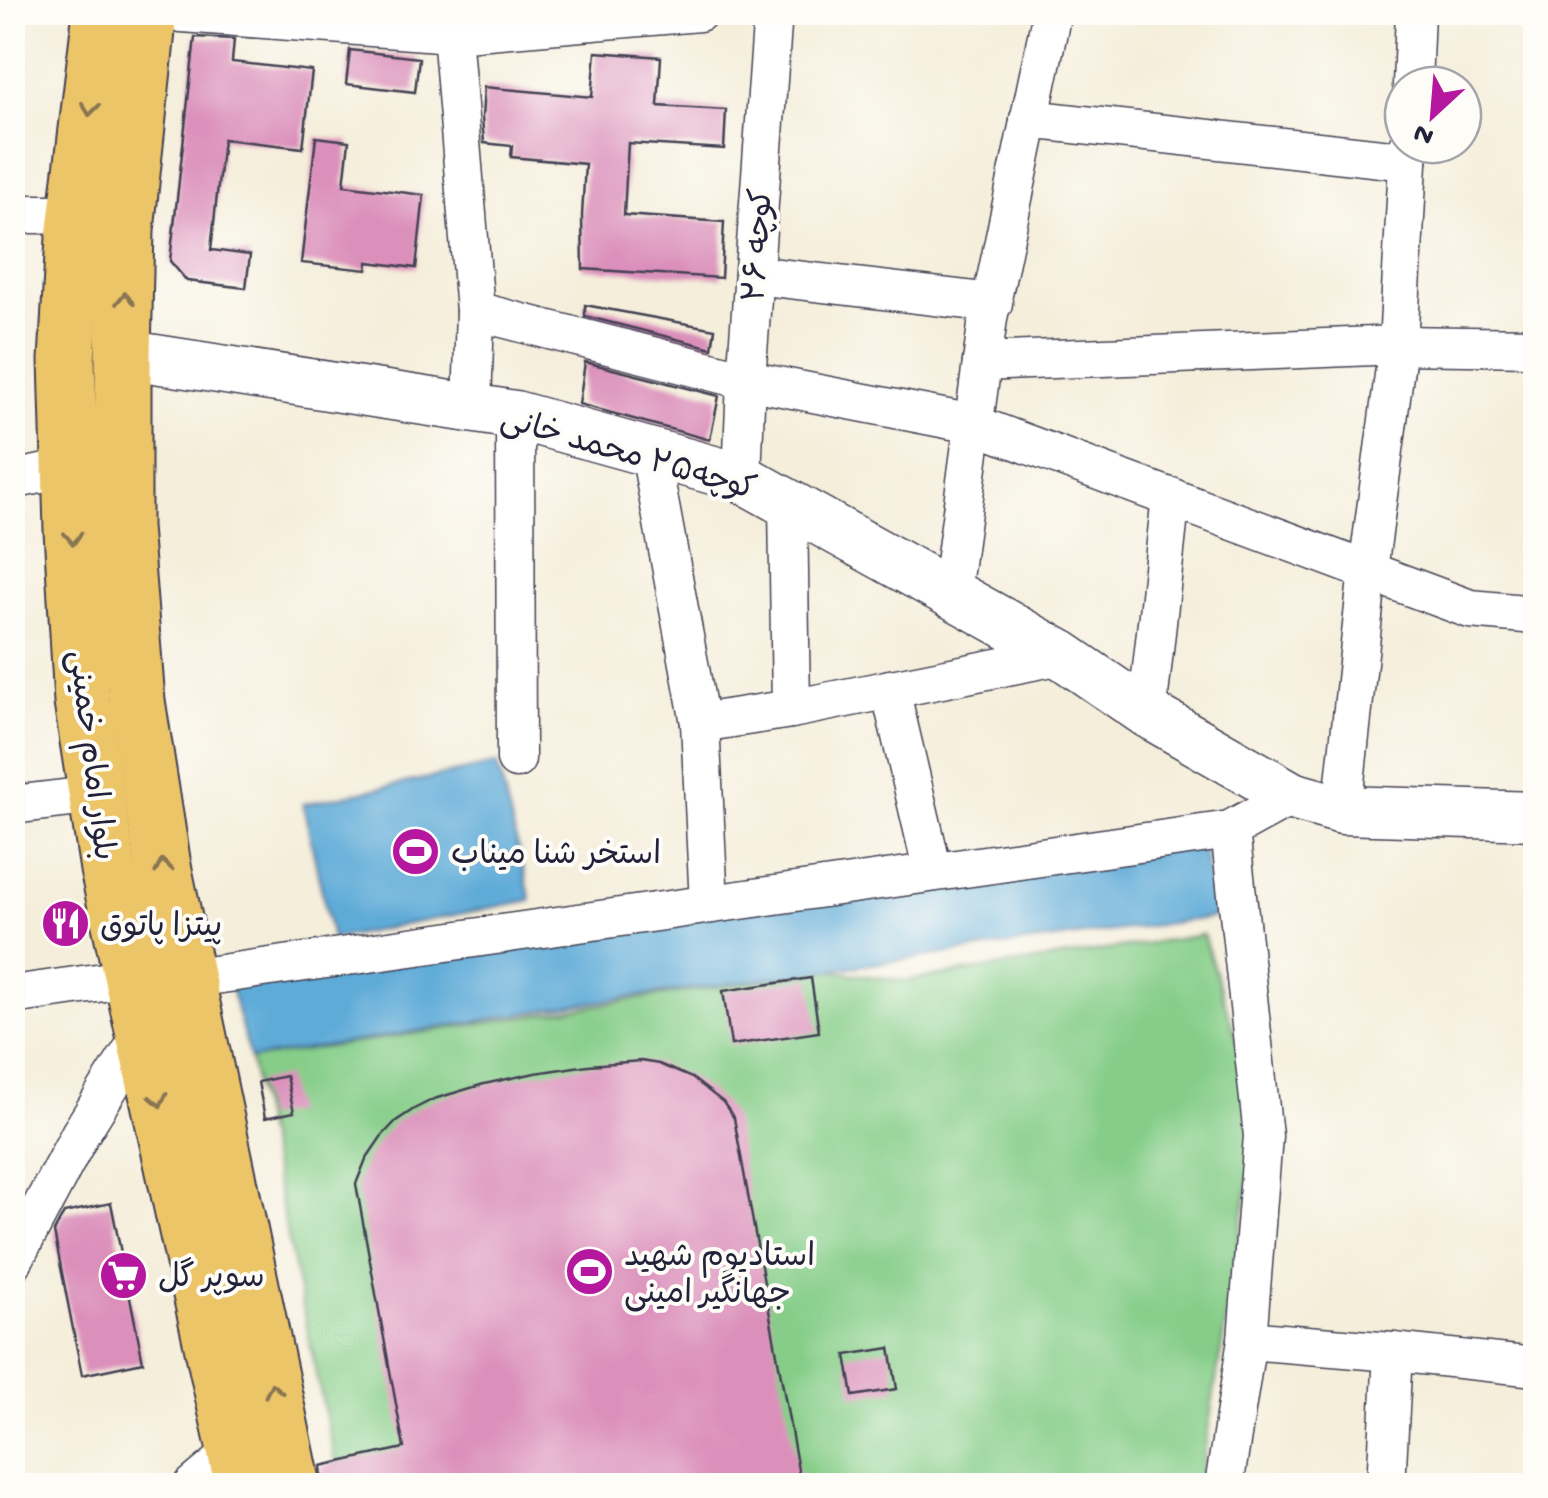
<svg xmlns="http://www.w3.org/2000/svg" width="1548" height="1498" font-family="'Gochi Hand','Playpen Sans Arabic',sans-serif">
  <style>
    .green { fill: #85cd88; stroke: #547862; stroke-width: 2.5 }
    .water { fill: #5fabd8; stroke: #40668a; stroke-width: 2.5 }
    .building { fill: #db90bb }
    .lines { fill: none; stroke-linecap: round; stroke-linejoin: round }
    .minor-casing { stroke: #424153; stroke-width: 41 }
    .tertiary-casing { stroke: #424153; stroke-width: 51 }
    .primary-casing { stroke: #424153; stroke-width: 59 }
    .minor { stroke: #fff; stroke-width: 38 }
    .tertiary { stroke: #fff; stroke-width: 48 }
    .primary { stroke: #edc569; stroke-width: 55 }
    .oneway { stroke: #887452 }
    .labels { text-anchor: middle; stroke-width: 8; stroke-linejoin: round; paint-order: stroke }
    .street-label { font-size: 32px; fill: #22223b; stroke: #fdfcf7 }
    .poi-label { font-size: 32px; fill: #22223b; stroke: #fdfcf7; text-anchor: start }
  </style>
  <rect width="100%" height="100%" fill="#fdfcf7"/>
  <filter id="ink" filterUnits="userSpaceOnUse"><feTurbulence type="fractalNoise" baseFrequency=".01" numOctaves="2"/><feDisplacementMap in="SourceGraphic" scale="20" xChannelSelector="R" yChannelSelector="G"/><feConvolveMatrix kernelMatrix="1 2 1 2 8 2 1 2 1" color-interpolation-filters="sRGB"/></filter>
  <filter id="wash" filterUnits="userSpaceOnUse"><feTurbulence type="fractalNoise" baseFrequency=".0048" numOctaves="4" result="noise"/><feDisplacementMap in="SourceGraphic" scale="40" xChannelSelector="R" yChannelSelector="G"/><feGaussianBlur stdDeviation="2.25" result="paint"/><feColorMatrix in="noise" values="0 0 0 0 0 0 0 0 0 0 0 0 0 0 0 0 0 1.4 0 .05"/><feComposite in="paint" operator="in"/></filter>
  <g filter="url(#wash)">
    <rect width="100%" height="100%" fill="#f5eedb"/>
    <polygon class="green" points="1203,935 1260,1111 1199,1485 340,1485 250,1059 826,970 907,981"/>
    <g class="water">
      <polygon points="497,764 531,900 332,939 303,804"/>
      <polygon points="1202,841 1215,917 574,1005 250,1059 230,984"/>
    </g>
    <g id="blocks">
      <g class="building">
        <polygon points="195,37 234,39 232,62 312,71 303,148 223,139 211,250 250,255 246,288 187,281 170,261"/>
        <polygon points="350,50 419,58 415,92 346,84"/>
        <polygon points="596,52 661,57 658,106 726,110 724,149 628,143 624,215 724,222 721,278 583,269 582,216 585,164 511,157 512,146 484,143 482,118 484,87 592,97"/>
        <polygon points="316,137 349,141 344,185 424,195 416,268 368,262 367,270 301,263"/>
        <polygon points="585,305 715,329 712,348 585,316"/>
        <polygon points="585,362 719,396 710,440 579,404"/>
        <polygon points="811,978 819,1032 731,1045 723,991"/>
        <polygon points="641,1061 659,1064 692,1078 723,1102 734,1118 801,1486 323,1486 321,1466 404,1448 356,1184 366,1159 381,1137 396,1121 414,1109 434,1099 484,1084 535,1073 588,1065"/>
        <polygon points="286,1076 294,1112 265,1118 258,1082"/>
        <polygon points="111,1203 143,1362 82,1375 54,1232 64,1213"/>
        <polygon points="890,1348 897,1389 853,1396 846,1355"/>
      </g>
    </g>
  </g>
  <g filter="url(#ink)">
    <use href="#blocks" fill-opacity="0" stroke="#424153" stroke-width="2.5"/>
    <g class="lines">
      <defs>
        <g id="minor">
          <polyline points="168,12 452,33 699,12"/>
          <polyline points="452,33 475,311"/>
          <polyline points="1412,85 1415,12"/>
          <polyline points="1029,119 1408,161"/>
          <polyline points="12,214 77,214"/>
          <polyline points="754,275 993,303"/>
          <polyline points="982,362 1398,345 1536,347"/>
          <polyline points="472,408 475,311 746,380 973,424 1470,609 1536,615"/>
          <polyline points="515,415 516,759"/>
          <polyline points="650,452 700,723 709,904"/>
          <polyline points="742,478 746,380 773,12"/>
          <polyline points="12,480 70,468"/>
          <polyline points="951,593 988,318 1052,12"/>
          <polyline points="890,689 933,872"/>
          <polyline points="791,709 1062,655"/>
          <polyline points="1147,713 1171,497"/>
          <polyline points="700,723 791,709 788,503"/>
          <polyline points="12,805 97,795"/>
          <polyline points="1342,810 1368,570 1398,345 1409,145"/>
          <polyline points="12,995 132,978 186,979 1230,830 1292,796"/>
          <polyline points="12,1263 80,1134 144,1031"/>
          <polyline points="1247,1340 1393,1352 1536,1367"/>
          <polyline points="193,1486 236,1450"/>
          <polyline points="1224,1486 1247,1340 1263,1136 1230,830"/>
          <polyline points="1386,1486 1393,1352"/>
        </g>
        <polyline id="tertiary" points="123,354 515,415 742,478 1062,655 1147,713 1292,796 1342,810 1536,816"/>
        <g id="primary">
          <polyline points="101,12 74,238 67,360 72,530 82,702 108,869 243,1486"/>
          <polyline points="149,12 126,230 123,354 123,527 137,701 163,866 293,1486"/>
        </g>
      </defs>
      <use href="#minor" class="minor-casing"/>
      <use href="#tertiary" class="tertiary-casing"/>
      <use href="#primary" class="primary-casing"/>
      <use href="#minor" class="minor"/>
      <use href="#tertiary" class="tertiary"/>
      <use href="#primary" class="primary"/>
    </g>
    <defs><path id="oneway-chevron" d="M-2-3.5L2.5 0L-2 3.5" fill="none" stroke-width="1.6" stroke-linecap="round" stroke-linejoin="round" transform="scale(2.5)"/></defs>
    <g class="oneway">
      <use href="#oneway-chevron" transform="translate(90 109) rotate(97)"/>
      <use href="#oneway-chevron" transform="translate(125 299) rotate(-89)"/>
      <use href="#oneway-chevron" transform="translate(73 538) rotate(87)"/>
      <use href="#oneway-chevron" transform="translate(163 866) rotate(-100)"/>
      <use href="#oneway-chevron" transform="translate(159 1100) rotate(78)"/>
      <use href="#oneway-chevron" transform="translate(273 1390) rotate(-102)"/>
    </g>
  </g>
  <defs>
    <symbol id="stadium-disc" viewBox="-11 -11 22 22"><circle r="9.5" fill="#b5179e" stroke="#fdfcf7"/><path d="M0-5a6.5 5 0 1 0 0 10a6.5 5 0 1 0 0-10ZM-3.5-1.8h7v3.6h-7Z" fill="#fff"/></symbol>
    <symbol id="restaurant-disc" viewBox="-11 -11 22 22"><circle r="9.5" fill="#b5179e" stroke="#fdfcf7"/><path d="M-5-6h1v4h1v-4h1v4h1v-4h1v5L-1.5 .5V6h-2V.5L-5-1ZM5-6V6H3V1.5H1.5Q1.5-4 5-6Z" fill="#fff"/></symbol>
    <symbol id="supermarket-disc" viewBox="-11 -11 22 22"><circle r="9.5" fill="#b5179e" stroke="#fdfcf7"/><path d="M-6-5.5h2.5l.6 2H6L4.5 2H-2.5L-4.4-4H-6ZM-1.5 3.2a1.3 1.3 0 1 0 .1 0ZM3 3.2a1.3 1.3 0 1 0 .1 0Z" fill="#fff"/></symbol>
  </defs>
  <g fill-rule="evenodd">
    <use href="#stadium-disc" x="388" y="824" width="55" height="55"/>
    <use href="#restaurant-disc" x="38" y="896" width="55" height="55"/>
    <use href="#stadium-disc" x="562" y="1244" width="55" height="55"/>
    <use href="#supermarket-disc" x="96" y="1248" width="55" height="55"/>
  </g>
  <g class="labels">
    <g class="street-label">
      <text transform="translate(756 245) rotate(-86)" y="11">کوچه ۲۶</text>
      <text transform="translate(629 452) rotate(16)" y="11">کوچه۲۵ محمد خانی</text>
      <text transform="translate(94 755) rotate(83)" y="11">بلوار امام خمینی</text>
    </g>
    <g class="poi-label">
      <text x="451" y="863">استخر شنا میناب</text>
      <text x="100" y="935">پیتزا پاتوق</text>
      <text x="624" y="1265">استادیوم شهید<tspan x="624" dy="37">جهانگیر امینی</tspan></text>
      <text x="158" y="1286">سوپر گل</text>
    </g>
  </g>
  <rect width="1548" height="1498" fill="none" stroke="#fdfcf7" stroke-width="50"/>
  <g transform="translate(1433 115) rotate(206)"><circle r="48" fill="#fdfcf7" stroke="#a5a5ac" stroke-width="2.5"/>
  <path d="M0-8L18 38L0 25L-18 38Z" fill="#b5179e"/>
  <text y="-15" font-size="28" font-weight="bold" text-anchor="middle" fill="#22223b">N</text>
  </g>
</svg>
